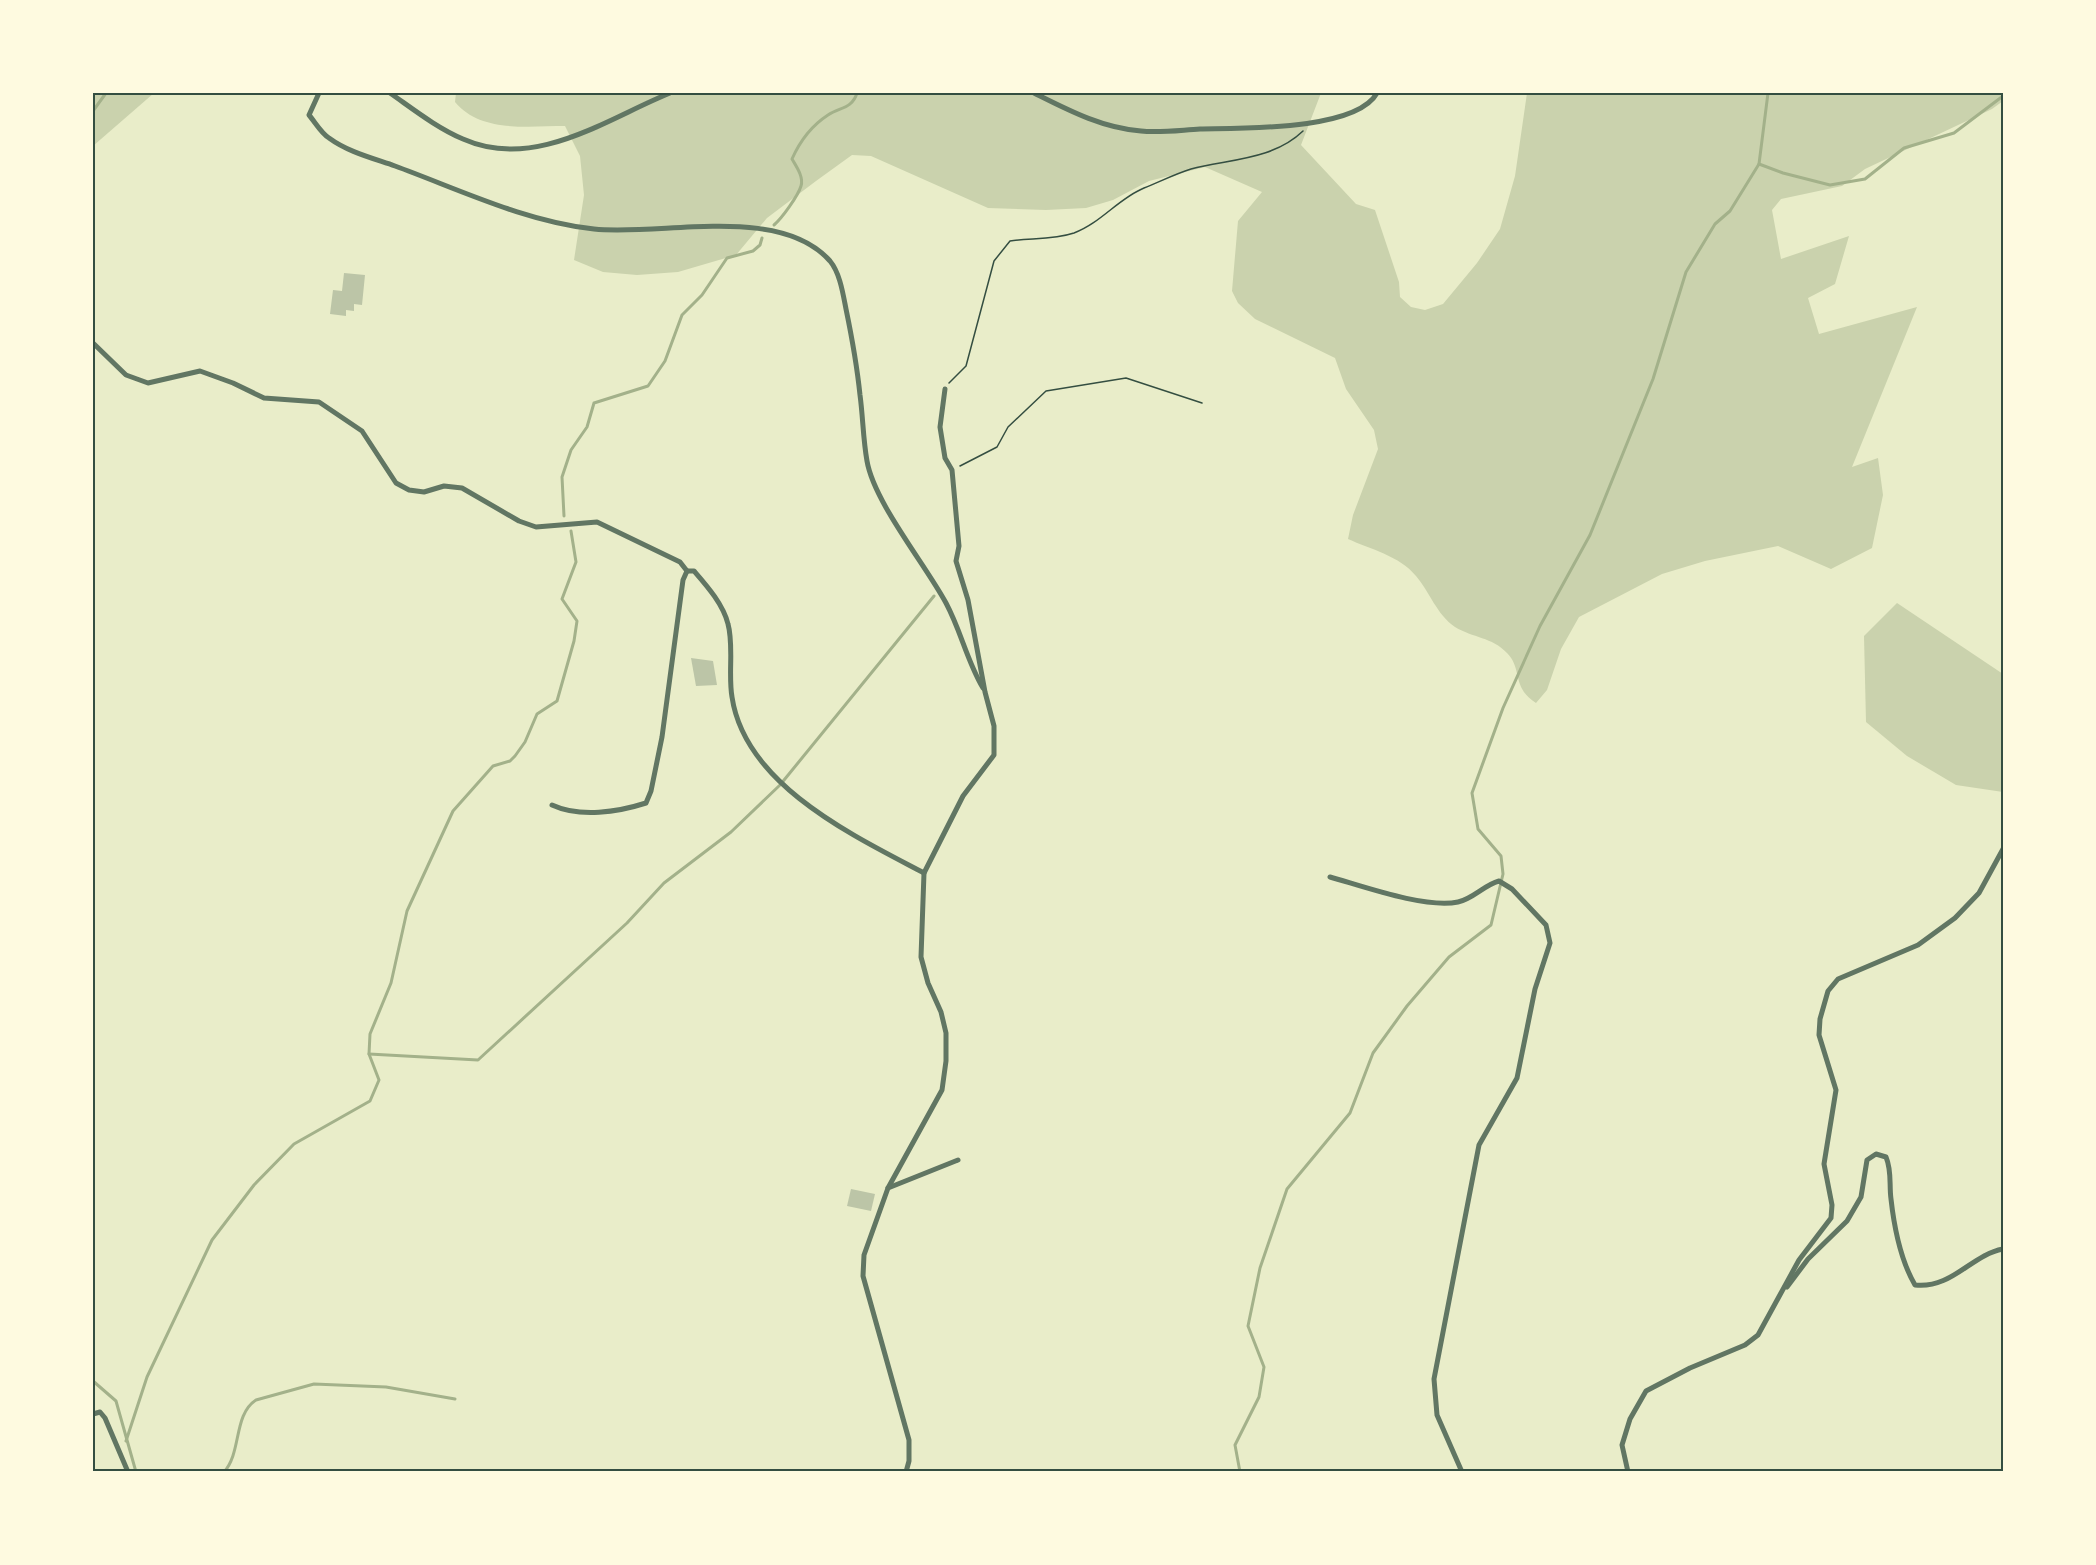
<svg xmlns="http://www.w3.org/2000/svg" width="2096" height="1565" font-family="Arial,sans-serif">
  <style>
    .green { fill: #cad2ad }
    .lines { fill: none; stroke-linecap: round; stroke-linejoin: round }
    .stream { stroke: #a3b18a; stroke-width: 3 }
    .building { fill: #bcc5a7 }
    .path { stroke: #344e41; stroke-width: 1.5 }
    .minor { stroke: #617663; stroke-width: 5 }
    .neatline { fill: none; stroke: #344e41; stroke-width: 2 }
  </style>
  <rect width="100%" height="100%" fill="#e9edc9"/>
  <g class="green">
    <polygon points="93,93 154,93 93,146"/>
    <path d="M456,93h865l-20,52 55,59 19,6 24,72 1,15 11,10 14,3 18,-6 34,-41 23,-34 15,-53 12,-83h476v8l-11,8 -127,60 -23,17 -61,13 -9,11 9,49 68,-23 -14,48 -27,14 11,36 98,-27 -65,160 26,-9 5,37 -11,53 -41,21 -53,-23 -73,15 -43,13 -83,43 -18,32 -14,41 -11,13c-25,-16 -13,-34 -29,-50 -15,-16 -34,-15 -52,-26 -18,-12 -26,-36 -39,-51 -16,-20 -46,-27 -68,-37l5,-24 25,-66 -4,-19 -28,-41 -11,-31 -80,-39 -17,-16 -6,-12 6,-70 24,-29 -57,-25 -56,14 -36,19 -27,8 -40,2 -58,-2 -117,-52 -19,-1 -36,26 -49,37 -31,37 -58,17 -41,3 -34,-3 -29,-12 10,-65 -4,-39 -15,-30c-38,0 -84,7 -110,-24z"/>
    <polygon points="1897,603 2003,674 2003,792 1956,785 1907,756 1866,722 1864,636"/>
  </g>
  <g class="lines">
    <g class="stream">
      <polyline points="93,111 106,93"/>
      <polyline points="1759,164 1783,173 1830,185 1865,179 1904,148 1954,133 2003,96"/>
      <path d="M774,225c8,-7 24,-29 27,-39 3,-9 -5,-20 -9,-27 8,-18 19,-33 36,-44 12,-8 24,-6 29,-22"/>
      <polyline points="564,516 562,477 571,450 587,427 594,403 648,386 665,361 682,315 702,295 727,258 753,251 760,245 762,238"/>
      <polyline points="369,1054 478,1060 627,923 664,883 731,832 780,785 934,596"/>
      <polyline points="93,1381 116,1401 136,1472"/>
      <polyline points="126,1441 147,1377 212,1240 254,1185 294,1144 370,1101 379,1080 369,1054 370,1034 391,983 407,911 453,811 493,766 510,761 515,756 525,742 537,714 557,701 574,641 577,621 562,599 576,562 571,531"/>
      <path d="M224,1472c18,-20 9,-57 32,-72l58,-16 72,3 69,12"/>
      <polyline points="1240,1472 1235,1445 1259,1397 1264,1367 1248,1326 1260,1268 1287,1189 1350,1113 1373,1053 1407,1006 1449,957 1491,925 1503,874 1501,856 1478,829 1472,793 1503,708 1540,626 1590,535 1653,379 1686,272 1715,224 1730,211 1759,164 1768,93"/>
    </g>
  </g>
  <g class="building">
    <polygon points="344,273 365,275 362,305 354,304 354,311 346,310 346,316 330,314 333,290 342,291"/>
    <polygon points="691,658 713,661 717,685 696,686"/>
    <polygon points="851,1189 875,1194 871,1211 847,1206"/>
  </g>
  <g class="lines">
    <g class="path">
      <path d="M949,383l17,-17 28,-105 16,-20c21,-3 43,-1 64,-8 27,-10 45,-35 70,-45 15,-6 31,-14 47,-19 38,-10 82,-9 112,-38"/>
      <polyline points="960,466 997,447 1008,427 1046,391 1126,378 1202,403"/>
    </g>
    <g class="minor">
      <path d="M319,93l-10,22c6,7 12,18 20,23 19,14 43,20 66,28 63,23 131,56 199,63 70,7 186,-25 236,32 10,12 13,33 16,48 6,29 11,57 14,86 3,22 3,44 7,66 7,41 58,103 79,142 15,28 21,58 37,85"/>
      <path d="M390,93c23,16 47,35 73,46 72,32 143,-20 207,-46"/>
      <path d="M1034,93c34,17 68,35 107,38 19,2 40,-1 59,-2 40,-1 156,2 177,-36"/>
      <polyline points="93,343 126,375 148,383 200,371 233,383 264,398 319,402 362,431 396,483 409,490 424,492 444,486 462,488 519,521 536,527 597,522 680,562 687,571"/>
      <path d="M687,571h7c13,15 29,33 34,53 6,21 0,51 4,73 13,88 122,139 192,176"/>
      <path d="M552,805c28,13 66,7 94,-2l5,-12 11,-54 21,-157 4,-9"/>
      <path d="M1330,877c32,9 96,32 128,25 15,-3 26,-17 41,-21l13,8 34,36 4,18 -15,46 -18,89 -38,67 -45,234 3,36 25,57"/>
      <polyline points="888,1188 958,1160"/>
      <path d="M1787,1287l21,-28 39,-38 14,-24 6,-37 9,-6 10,3c6,14 3,28 5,42 3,27 10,62 24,86 37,4 56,-30 88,-36"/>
      <polyline points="93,1414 100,1412 105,1418 128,1472"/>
      <polyline points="906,1472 909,1461 909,1440 863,1276 864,1255 888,1188 942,1090 946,1061 946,1033 941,1012 928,983 921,957 924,873 963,796 994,755 994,726 985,692 968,600 956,561 959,546 952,470 945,458 940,427 945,389"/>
      <polyline points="1628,1472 1622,1445 1630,1419 1646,1391 1690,1368 1745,1345 1758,1335 1799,1260 1831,1218 1832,1205 1824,1164 1836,1090 1819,1035 1820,1019 1828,991 1838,979 1918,945 1955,918 1979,893 2003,849"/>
    </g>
  </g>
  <rect width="2096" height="1565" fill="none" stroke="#fefae0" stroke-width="189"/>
  <rect x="94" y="94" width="1908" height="1376" class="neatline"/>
</svg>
